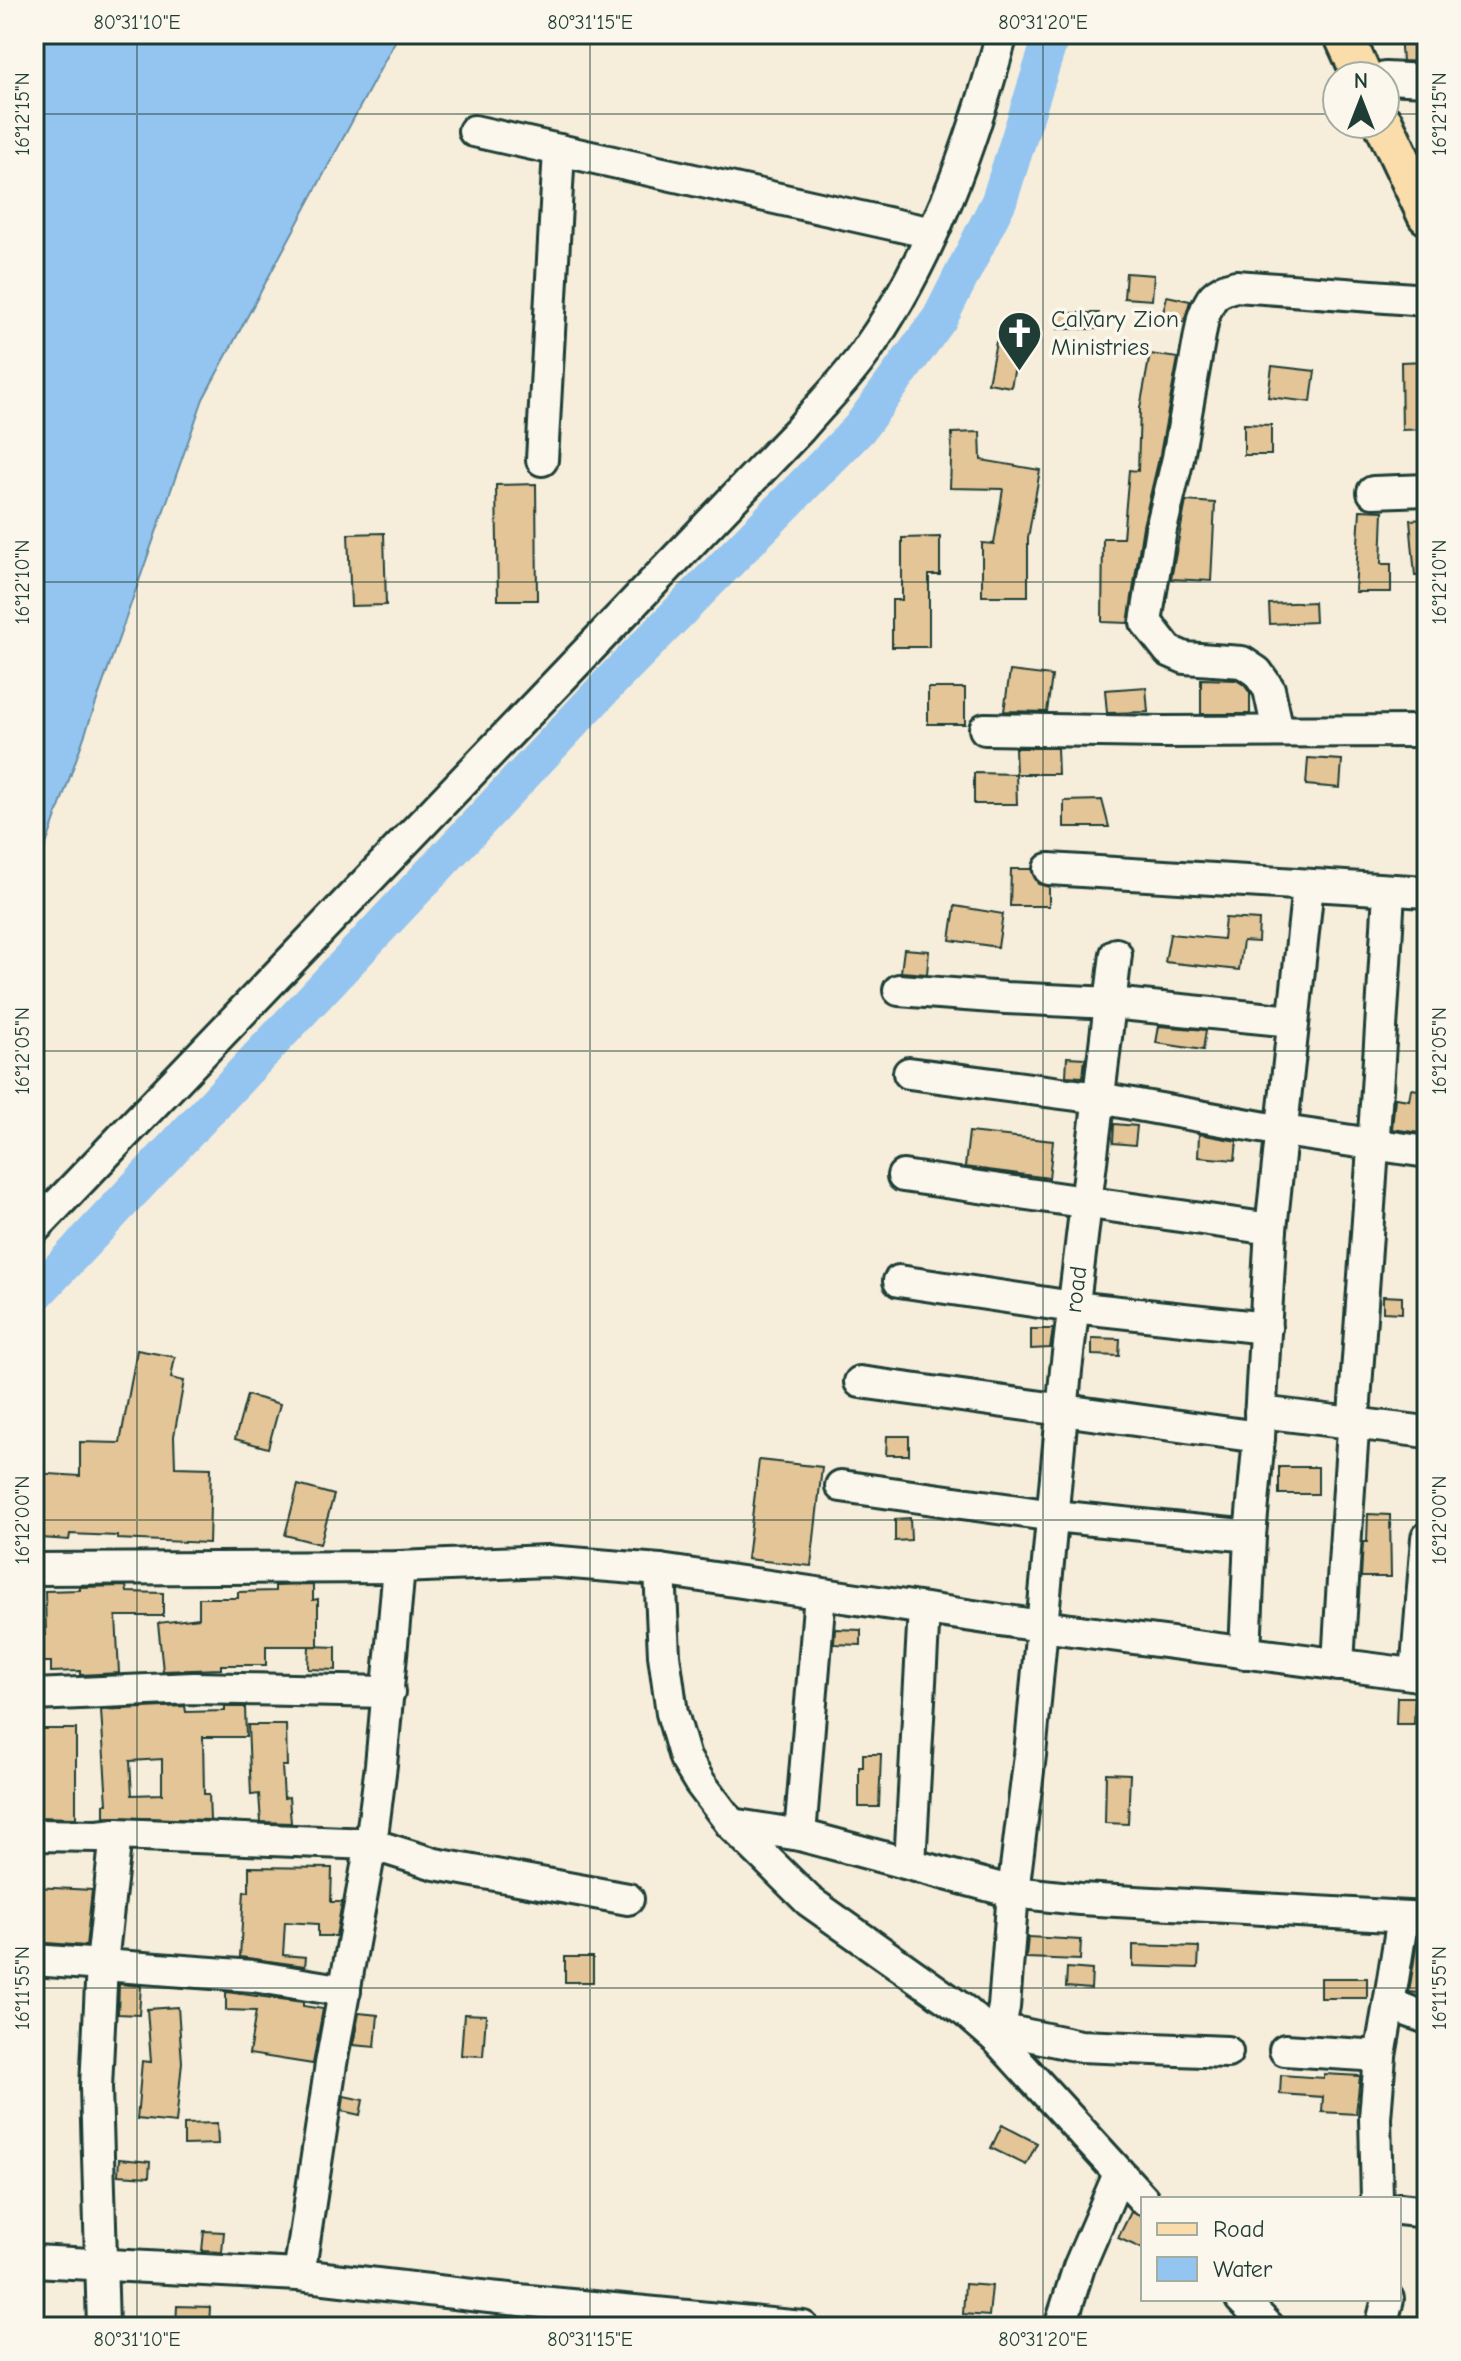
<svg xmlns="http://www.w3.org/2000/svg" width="1461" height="2361" font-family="'Comic Neue',sans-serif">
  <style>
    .water { fill: #94c5f0; stroke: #658fa5; stroke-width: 2 }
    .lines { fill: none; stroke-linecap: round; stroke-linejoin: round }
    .river { stroke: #94c5f0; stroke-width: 36 }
    .building { fill: #e4c597; stroke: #1f3d34; stroke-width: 2; fill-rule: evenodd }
    .minor-casing { stroke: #1f3d34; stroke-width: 36 }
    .major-casing { stroke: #1f3d34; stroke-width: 44 }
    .minor { stroke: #fbf7ec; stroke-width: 30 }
    .major { stroke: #fbddab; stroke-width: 38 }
    .ticks { fill: none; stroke: #1f3d34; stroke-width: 2; stroke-opacity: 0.45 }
    .labels { text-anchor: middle; stroke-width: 7; stroke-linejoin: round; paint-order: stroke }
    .poi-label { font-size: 24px; fill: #1f3d34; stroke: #fbf7ec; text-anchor: start }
    .street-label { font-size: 24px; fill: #1f3d34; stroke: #fbf7ec }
    .neatline { fill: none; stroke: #1f3d34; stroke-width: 3 }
    .ticks-label { font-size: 20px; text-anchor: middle; fill: #1f3d34 }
  </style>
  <rect width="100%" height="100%" fill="#f6eddb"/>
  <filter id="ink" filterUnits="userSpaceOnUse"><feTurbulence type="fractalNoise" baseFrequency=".0125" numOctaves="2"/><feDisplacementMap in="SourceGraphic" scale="16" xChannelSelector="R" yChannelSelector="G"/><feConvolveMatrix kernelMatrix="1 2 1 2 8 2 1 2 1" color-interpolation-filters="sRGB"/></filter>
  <g filter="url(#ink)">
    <polygon class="water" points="34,34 399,34 203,399 34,879"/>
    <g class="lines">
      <polyline class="river" points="34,1296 616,676 859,429 940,318 999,201 1052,34"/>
    </g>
    <g class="building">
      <polygon points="1400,34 1424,34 1426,62 1402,61"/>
      <polygon points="1126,273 1154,275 1152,300 1124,298"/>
      <polygon points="1167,296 1190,301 1184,322 1162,317"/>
      <polygon points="1058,313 1099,313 1100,329 1058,329"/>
      <polygon points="996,342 1019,346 1011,387 988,383"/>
      <polygon points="1150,354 1178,358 1160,454 1143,526 1128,623 1102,622 1103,538 1123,538 1129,470 1138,471 1140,408"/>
      <polygon points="1427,361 1427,429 1402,430 1401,362"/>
      <polygon points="1272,366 1315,371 1311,402 1268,397"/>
      <polygon points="1244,424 1271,425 1271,455 1244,455"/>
      <polygon points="980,432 981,460 1040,470 1028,538 1028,596 982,596 982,543 994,544 1003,489 950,488 952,433"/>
      <polygon points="536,484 537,600 498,600 496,485"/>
      <polygon points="1186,501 1215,503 1211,581 1171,579"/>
      <polygon points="1360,510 1383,511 1381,564 1391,564 1391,592 1355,592"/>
      <polygon points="1427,519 1427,576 1415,576 1410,520"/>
      <polygon points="384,533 386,605 351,606 348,534"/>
      <polygon points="940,537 940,575 929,575 929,647 892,647 892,600 902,600 902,538"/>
      <polygon points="1314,602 1315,622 1270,624 1269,604"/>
      <polygon points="1010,671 1052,676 1047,712 1004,711"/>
      <polygon points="1201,679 1236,680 1244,685 1250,693 1250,714 1201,714"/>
      <polygon points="1146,687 1148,712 1107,713 1105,690"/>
      <rect x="928" y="688" width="37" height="36"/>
      <polygon points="1015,748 1057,748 1058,774 1016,774"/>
      <polygon points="1308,758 1342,760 1340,788 1306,785"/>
      <polygon points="974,773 1016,774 1017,804 974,804"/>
      <polygon points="1102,800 1109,827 1064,827 1064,801"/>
      <polygon points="1011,869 1031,869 1038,884 1049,887 1049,906 1010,906"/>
      <polygon points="955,906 1003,914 998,947 950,940"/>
      <polygon points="1225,918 1259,920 1258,942 1243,941 1239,970 1165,962 1170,934 1223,939"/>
      <polygon points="904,949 929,951 927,974 901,972"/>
      <polygon points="1159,1026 1206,1030 1203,1050 1156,1043"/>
      <polygon points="1067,1057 1085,1058 1083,1077 1066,1076"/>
      <polygon points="1411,1089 1427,1091 1427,1134 1392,1129 1395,1098 1409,1100"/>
      <polygon points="1114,1124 1137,1126 1135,1145 1113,1143"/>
      <polygon points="969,1132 1053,1141 1049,1178 965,1167"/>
      <polygon points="1199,1134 1237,1141 1235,1160 1198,1157"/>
      <polygon points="1383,1296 1402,1297 1402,1313 1383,1312"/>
      <polygon points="1031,1329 1053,1329 1050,1348 1031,1349"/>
      <polygon points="1092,1338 1120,1339 1119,1356 1092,1355"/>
      <polygon points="137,1350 175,1357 171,1378 184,1381 174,1436 175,1467 211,1468 209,1543 117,1539 117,1536 70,1534 69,1540 42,1538 44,1493 34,1493 34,1473 80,1476 80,1442 120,1443"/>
      <polygon points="247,1395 280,1404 268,1448 235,1439"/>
      <polygon points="887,1436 909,1436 909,1455 886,1455"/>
      <polygon points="759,1460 822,1467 811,1566 747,1559"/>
      <rect x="1279" y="1467" width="39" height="27"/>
      <polygon points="298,1485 334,1495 320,1544 285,1535"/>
      <polygon points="1368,1514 1390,1515 1391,1577 1361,1577 1363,1542 1367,1542"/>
      <polygon points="910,1518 911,1540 895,1541 895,1519"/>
      <polygon points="313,1585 313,1600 318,1599 318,1646 266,1646 266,1665 221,1665 221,1669 163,1671 158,1623 199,1618 199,1598 238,1598 238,1592 275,1591 275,1586"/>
      <polygon points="126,1586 127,1592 163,1593 163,1616 116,1616 119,1673 80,1675 80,1671 51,1672 51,1662 34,1662 34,1634 46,1635 45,1591 80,1590 80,1587"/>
      <polygon points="835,1629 861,1630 861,1645 834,1644"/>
      <polygon points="309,1646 336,1647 336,1670 308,1669"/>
      <polygon points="1397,1697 1415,1697 1414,1724 1396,1724"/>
      <path d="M185,1706l1,6 39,-1v-4h20l1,30h-43l1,57h5l1,26 -106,-3v-13h3l-6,-94zM162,1759v35l-30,1 -2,-34z"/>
      <polygon points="248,1725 286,1725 287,1766 282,1766 284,1798 289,1797 291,1823 261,1822 259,1794 251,1795"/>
      <polygon points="34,1729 76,1729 76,1818 34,1817"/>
      <polygon points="863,1754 881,1754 879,1807 859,1807 859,1767 863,1767"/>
      <polygon points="1106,1773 1130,1774 1128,1824 1105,1823"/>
      <polygon points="249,1867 332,1868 331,1902 342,1902 336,1936 318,1936 318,1924 285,1922 283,1955 306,1957 305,1966 240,1957 244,1891 249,1892"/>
      <polygon points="34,1887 92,1890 86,1946 34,1942"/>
      <polygon points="1418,1936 1427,1936 1427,1994 1409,1992"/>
      <polygon points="1028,1937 1081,1940 1080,1960 1026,1958"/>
      <polygon points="1133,1945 1199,1947 1198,1968 1133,1966"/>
      <rect x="565" y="1957" width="28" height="25"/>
      <polygon points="1067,1968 1092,1970 1091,1989 1066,1987"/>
      <rect x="1321" y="1978" width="46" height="20"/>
      <polygon points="119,1984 141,1986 139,2015 118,2014"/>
      <polygon points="226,1992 303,2002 303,2006 323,2009 313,2064 249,2054 256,2011 226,2010"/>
      <polygon points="178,2007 182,2062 176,2123 137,2119 142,2061 151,2062 147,2009"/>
      <polygon points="359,2013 378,2015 375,2047 353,2045"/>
      <polygon points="464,2014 486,2015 483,2056 461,2055"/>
      <polygon points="1324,2074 1360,2076 1356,2114 1322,2112 1323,2097 1280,2094 1281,2075 1324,2078"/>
      <polygon points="344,2096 363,2100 360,2115 342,2111"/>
      <polygon points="217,2123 218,2144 184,2145 184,2124"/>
      <polygon points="1002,2125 1037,2143 1026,2165 991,2148"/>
      <polygon points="119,2159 150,2162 149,2177 118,2175"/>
      <polygon points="1131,2212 1143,2216 1143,2249 1118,2238"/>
      <polygon points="204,2231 224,2232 222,2252 202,2251"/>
      <polygon points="965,2284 992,2286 989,2316 963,2314"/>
      <polygon points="177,2306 210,2307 209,2327 176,2327"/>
    </g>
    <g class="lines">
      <defs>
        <g id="minor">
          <polyline points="1385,78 1427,80"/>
          <polyline points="474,131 932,233"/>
          <polyline points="542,460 559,150"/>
          <polyline points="1373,492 1427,490"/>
          <polyline points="985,729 1162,732 1427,731"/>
          <path d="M1278,731l-9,-42 -12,-17 -15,-10 -57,-4 -16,-7 -23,-29 15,-93 17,-71 25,-140c7,-20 11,-27 33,-32l191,14"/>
          <polyline points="1049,869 1427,892"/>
          <polyline points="899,990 1006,998 1111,1003 1293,1021"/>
          <polyline points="909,1073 1099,1098 1283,1131 1427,1152"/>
          <polyline points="903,1176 1271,1229"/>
          <path d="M34,1229l766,-800c21,-25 45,-48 64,-75 68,-96 107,-207 138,-320"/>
          <polyline points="899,1281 1073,1307 1266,1328"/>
          <polyline points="860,1382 1259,1437"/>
          <polyline points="1260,1412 1427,1432"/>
          <polyline points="841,1486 1054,1516 1250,1536"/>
          <polyline points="34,1569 399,1567 547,1561 660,1570 1041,1626 1427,1676"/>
          <polyline points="660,1570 664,1655 672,1713 685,1758 700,1783 731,1824 809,1901 966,2012 997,2039 1143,2199"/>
          <polyline points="1245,1653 1250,1536 1259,1437 1271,1229 1308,886"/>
          <path d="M1338,1665c14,-258 38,-516 51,-775"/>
          <polyline points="1416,1675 1427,1538"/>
          <polyline points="34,1695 194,1688 389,1692"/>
          <polyline points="731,1824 800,1835 1013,1892 1080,1899 1427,1918"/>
          <polyline points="34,1835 98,1836 116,1834 371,1844 435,1864 628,1899"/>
          <polyline points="800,1835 820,1594"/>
          <polyline points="910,1864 924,1609"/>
          <polyline points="1403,1917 1389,2004 1427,2018"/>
          <polyline points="34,1960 253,1976 345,1991"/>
          <polyline points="999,2029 1080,2046 1227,2052"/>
          <path id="s1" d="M997,2039l7,-32 9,-115 17,-137 36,-385 50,-416"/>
          <polyline points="1285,2050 1380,2056 1389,2004"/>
          <polyline points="1377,2199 1375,2118 1380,2056"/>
          <polyline points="1399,2209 1427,2212"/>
          <polyline points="34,2261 299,2275 489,2297 803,2327"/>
          <polyline points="299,2275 331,2064 371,1844 381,1765 399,1567"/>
          <polyline points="1241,2299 1269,2327"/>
          <polyline points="103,2327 96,2087 102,1964 116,1834"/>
          <polyline points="1060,2327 1079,2267 1119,2174"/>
          <polyline points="1381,2327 1388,2299"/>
        </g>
        <g id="major">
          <polyline points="1343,34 1362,76"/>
          <polyline points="1384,124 1427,215"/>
        </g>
      </defs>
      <use href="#minor" class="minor-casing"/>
      <use href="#major" class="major-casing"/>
      <use href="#minor" class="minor"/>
      <use href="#major" class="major"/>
    </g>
  </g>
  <path class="ticks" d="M137,34v2293M590,34v2293M1043,34v2293M34,114h1303M1385,114h42M34,582h1393M34,1051h1393M34,1520h1393M34,1988h1393"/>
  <defs>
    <symbol id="church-pin" viewBox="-11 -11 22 30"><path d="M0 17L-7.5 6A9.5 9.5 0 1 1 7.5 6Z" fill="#1f3d34" stroke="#fbf7ec"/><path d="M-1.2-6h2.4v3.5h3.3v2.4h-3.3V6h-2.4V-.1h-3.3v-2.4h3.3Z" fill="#fff"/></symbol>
  </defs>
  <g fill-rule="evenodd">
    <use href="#church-pin" x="994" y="308" width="51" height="69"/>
  </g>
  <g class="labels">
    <g class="poi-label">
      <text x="1051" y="327">Calvary Zion<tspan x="1051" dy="28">Ministries</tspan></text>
    </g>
    <g class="street-label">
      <text dy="8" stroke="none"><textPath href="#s1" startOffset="754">road</textPath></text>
    </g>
  </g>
  <rect width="1461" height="2361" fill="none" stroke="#fbf7ec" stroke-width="88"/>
  <rect x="1141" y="2197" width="260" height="104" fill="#fbf7ec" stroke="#a3ada2" stroke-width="2"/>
  <rect x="1157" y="2223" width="40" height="12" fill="#fbddab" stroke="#a3ada2" stroke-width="2"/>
  <text x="1213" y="2237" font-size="24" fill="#1f3d34">Road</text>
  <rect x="1157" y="2257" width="40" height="24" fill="#94c5f0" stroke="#a3ada2" stroke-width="2"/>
  <text x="1213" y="2277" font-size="24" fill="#1f3d34">Water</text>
  <g transform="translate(1361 100)"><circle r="38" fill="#fbf7ec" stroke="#a3ada2" stroke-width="2"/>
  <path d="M0-6L14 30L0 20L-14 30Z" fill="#1f3d34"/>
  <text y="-12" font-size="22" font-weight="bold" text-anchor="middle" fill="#1f3d34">N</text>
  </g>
  <rect x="44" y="44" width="1373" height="2273" class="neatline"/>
  <g class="ticks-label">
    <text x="137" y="29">80°31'10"E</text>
    <text x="590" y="29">80°31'15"E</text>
    <text x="1043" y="29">80°31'20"E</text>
    <text transform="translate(22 114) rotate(-90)" y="7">16°12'15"N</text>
    <text transform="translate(1439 114) rotate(-90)" y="7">16°12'15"N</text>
    <text transform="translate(22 582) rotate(-90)" y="7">16°12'10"N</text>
    <text transform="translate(1439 582) rotate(-90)" y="7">16°12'10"N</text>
    <text transform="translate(22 1051) rotate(-90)" y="7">16°12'05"N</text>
    <text transform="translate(1439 1051) rotate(-90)" y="7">16°12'05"N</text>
    <text transform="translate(22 1520) rotate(-90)" y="7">16°12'00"N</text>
    <text transform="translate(1439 1520) rotate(-90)" y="7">16°12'00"N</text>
    <text transform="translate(22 1988) rotate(-90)" y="7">16°11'55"N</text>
    <text transform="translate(1439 1988) rotate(-90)" y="7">16°11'55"N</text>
    <text x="137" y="2346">80°31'10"E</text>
    <text x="590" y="2346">80°31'15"E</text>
    <text x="1043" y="2346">80°31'20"E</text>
  </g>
</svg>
